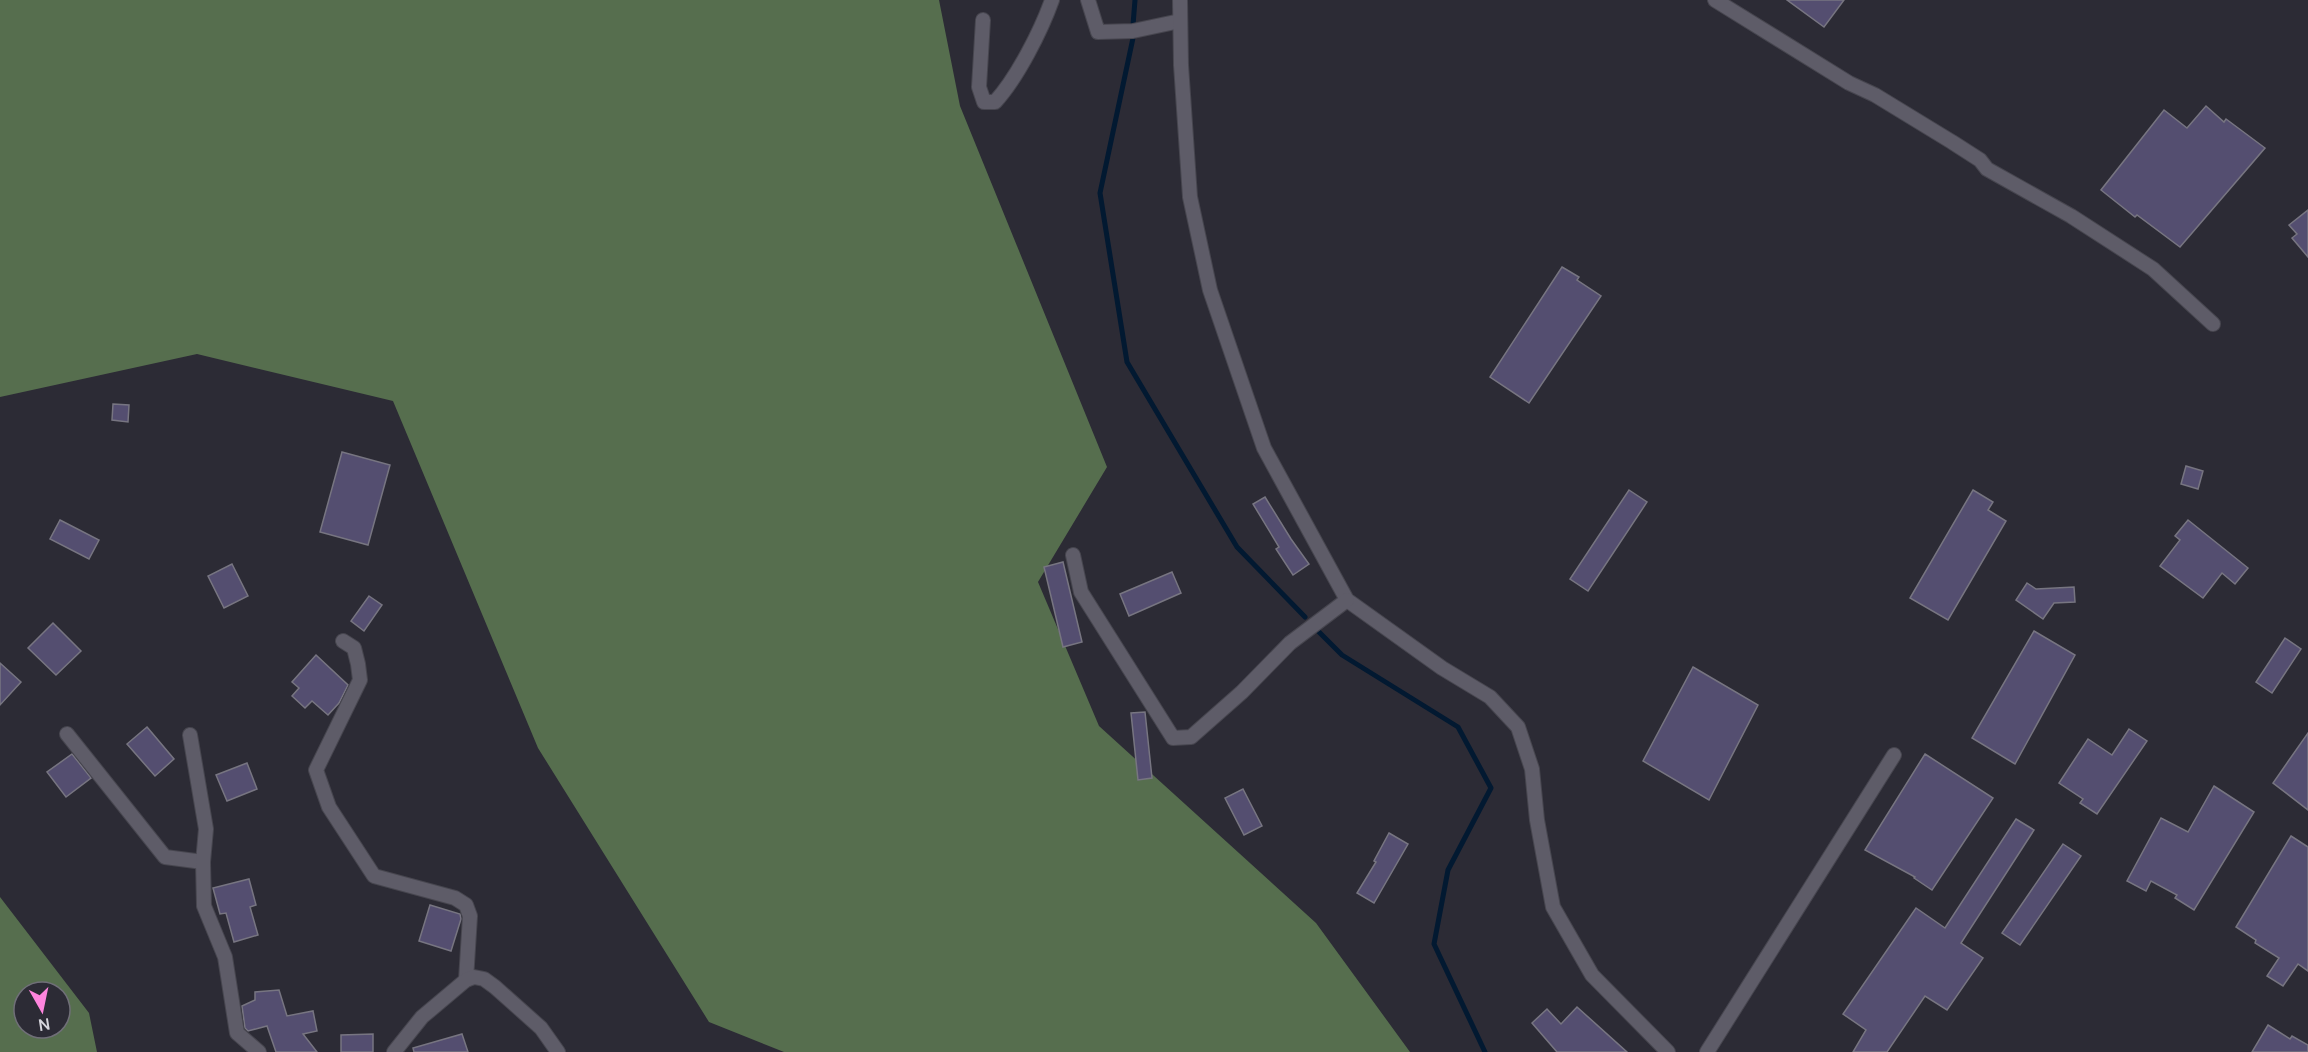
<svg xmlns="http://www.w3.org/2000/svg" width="2308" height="1052" font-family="Manrope,sans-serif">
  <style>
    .forest { fill: #566e4e; fill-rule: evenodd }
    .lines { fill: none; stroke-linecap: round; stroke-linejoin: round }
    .stream { stroke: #021931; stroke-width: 5 }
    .building { fill: #544e70; stroke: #777581; stroke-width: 1.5 }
    .street-casing { stroke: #47464f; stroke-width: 16 }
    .street { stroke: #5e5c68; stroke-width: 14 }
  </style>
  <rect width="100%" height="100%" fill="#2c2b35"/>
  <g class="forest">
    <polygon points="0,0 939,0 960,106 1107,467 1038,582 1099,726 1316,923 1410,1052 784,1052 709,1022 538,748 393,401 197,354 0,397"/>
    <path d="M0,897l89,116 8,39h-97zM24,992h36v36h-36z"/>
  </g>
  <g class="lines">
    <g class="stream">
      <polyline points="1133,25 1135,0"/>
      <polyline points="1133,38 1100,193 1127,362 1237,547 1305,617"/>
      <polyline points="1319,632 1342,655 1458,727 1491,788 1448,870 1434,944 1485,1052"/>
    </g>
  </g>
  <g class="building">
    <polygon points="1787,0 1844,0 1824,27"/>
    <polygon points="2206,106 2224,122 2226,119 2265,148 2180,247 2137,215 2135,217 2101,190 2164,110 2187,128"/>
    <polygon points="2308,210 2308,257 2292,238 2297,234 2289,225"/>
    <polygon points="1562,267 1579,277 1577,280 1601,296 1529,403 1490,377"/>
    <polygon points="113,404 129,405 128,422 112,420"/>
    <polygon points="342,452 390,465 368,545 320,532"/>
    <polygon points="2186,466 2203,471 2198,489 2181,484"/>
    <polygon points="1629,490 1647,502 1588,591 1570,579"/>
    <polygon points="1973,490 1993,502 1988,510 2006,521 1948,620 1910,598"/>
    <polygon points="1265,497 1291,539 1309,564 1293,575 1276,549 1279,547 1253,504"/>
    <polygon points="60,520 99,540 89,559 50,539"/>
    <polygon points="2188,520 2248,568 2235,584 2222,573 2203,598 2160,566 2180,540 2175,536"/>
    <polygon points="1063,562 1082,642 1063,647 1044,567"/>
    <polygon points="232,564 248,596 224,608 208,576"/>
    <polygon points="1172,572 1181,593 1129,616 1120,594"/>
    <polygon points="2027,583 2036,589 2074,587 2075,602 2054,603 2043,619 2016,600"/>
    <polygon points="369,596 382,605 364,631 351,621"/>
    <polygon points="53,623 81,651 56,675 28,648"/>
    <polygon points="2034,631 2075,655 2015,764 1972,738"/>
    <polygon points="2285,638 2301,649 2272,693 2256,682"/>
    <polygon points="316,655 348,685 339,703 328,715 312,701 305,708 292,696 299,688 292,682"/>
    <polygon points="0,663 21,682 0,705"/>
    <polygon points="1693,667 1758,705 1709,800 1643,761"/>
    <polygon points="1145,712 1152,778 1138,780 1131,713"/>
    <polygon points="147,727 174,759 155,776 127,744"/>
    <polygon points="2129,729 2147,741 2097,814 2080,803 2083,799 2059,783 2088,739 2112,755"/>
    <polygon points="2308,733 2308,810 2273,783"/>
    <polygon points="72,754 91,778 66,797 47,772"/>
    <polygon points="1925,754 1993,798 1932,890 1914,878 1915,877 1865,850"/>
    <polygon points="247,763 257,789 227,801 216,775"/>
    <polygon points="2214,786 2254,812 2194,910 2175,898 2177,895 2151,881 2146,891 2127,881 2161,818 2188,832"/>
    <polygon points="1243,789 1262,826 1244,835 1225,798"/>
    <polygon points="2016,819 2034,830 1961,943 1983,958 1947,1010 1925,996 1887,1052 1853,1052 1866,1030 1843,1014 1916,908 1945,928"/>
    <polygon points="1389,833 1408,844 1374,903 1357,893 1376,862 1374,861"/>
    <polygon points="2291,836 2308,847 2308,971 2298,964 2283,986 2267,976 2279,958 2255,943 2256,940 2236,927"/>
    <polygon points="2063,844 2081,856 2020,945 2002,933"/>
    <polygon points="249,879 256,905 250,907 258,935 234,942 226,913 220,914 213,888"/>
    <polygon points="430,905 460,914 461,919 451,951 419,941"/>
    <polygon points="279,990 287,1016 313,1011 317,1031 303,1034 317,1052 276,1052 267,1026 248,1031 245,1028 242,1006 255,1000 255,992"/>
    <polygon points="1577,1007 1627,1052 1557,1052 1532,1023 1547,1009 1561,1024"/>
    <polygon points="2268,1025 2290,1039 2292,1036 2308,1045 2308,1052 2252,1052"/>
    <polygon points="373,1034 373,1052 341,1052 341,1035"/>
    <polygon points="462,1034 468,1052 414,1052 413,1048"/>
  </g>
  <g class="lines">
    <defs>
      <g id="street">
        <polyline points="1088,0 1098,32 1133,31 1180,21"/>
        <polyline points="1180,0 1181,65 1190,197 1210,290 1264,448 1347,600 1442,668 1490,697 1518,727 1532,769 1537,820 1553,907 1592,975 1668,1052"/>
        <polyline points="1715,0 1849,83 1875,95 1952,142 1980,160 1987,169 2071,216 2153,269 2213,324"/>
        <path d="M983,20l-4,67 5,15h11c22,-24 46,-71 57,-102"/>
        <polyline points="1073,555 1081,592 1173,738 1191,737 1242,692 1290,643 1347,600"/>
        <polyline points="343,641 354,648 358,664 360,680 316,770 329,807 374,876 455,898 466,905 470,916 466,980"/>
        <polyline points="67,734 165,857 203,862"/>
        <polyline points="190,735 206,829 203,862 204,906 225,957 237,1033 259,1052"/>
        <polyline points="394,1052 422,1017 466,980 474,977 484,979 495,987 541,1028 558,1052"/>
        <polyline points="1707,1052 1894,755"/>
      </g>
    </defs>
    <use href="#street" class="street-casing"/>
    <use href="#street" class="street"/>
  </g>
  <g transform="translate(42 1010) rotate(171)"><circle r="28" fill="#2c2b35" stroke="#706f78" stroke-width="1.5"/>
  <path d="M0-4.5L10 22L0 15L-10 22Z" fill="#ff85de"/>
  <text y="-9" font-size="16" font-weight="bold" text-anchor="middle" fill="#d7d6dd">N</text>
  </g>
</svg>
